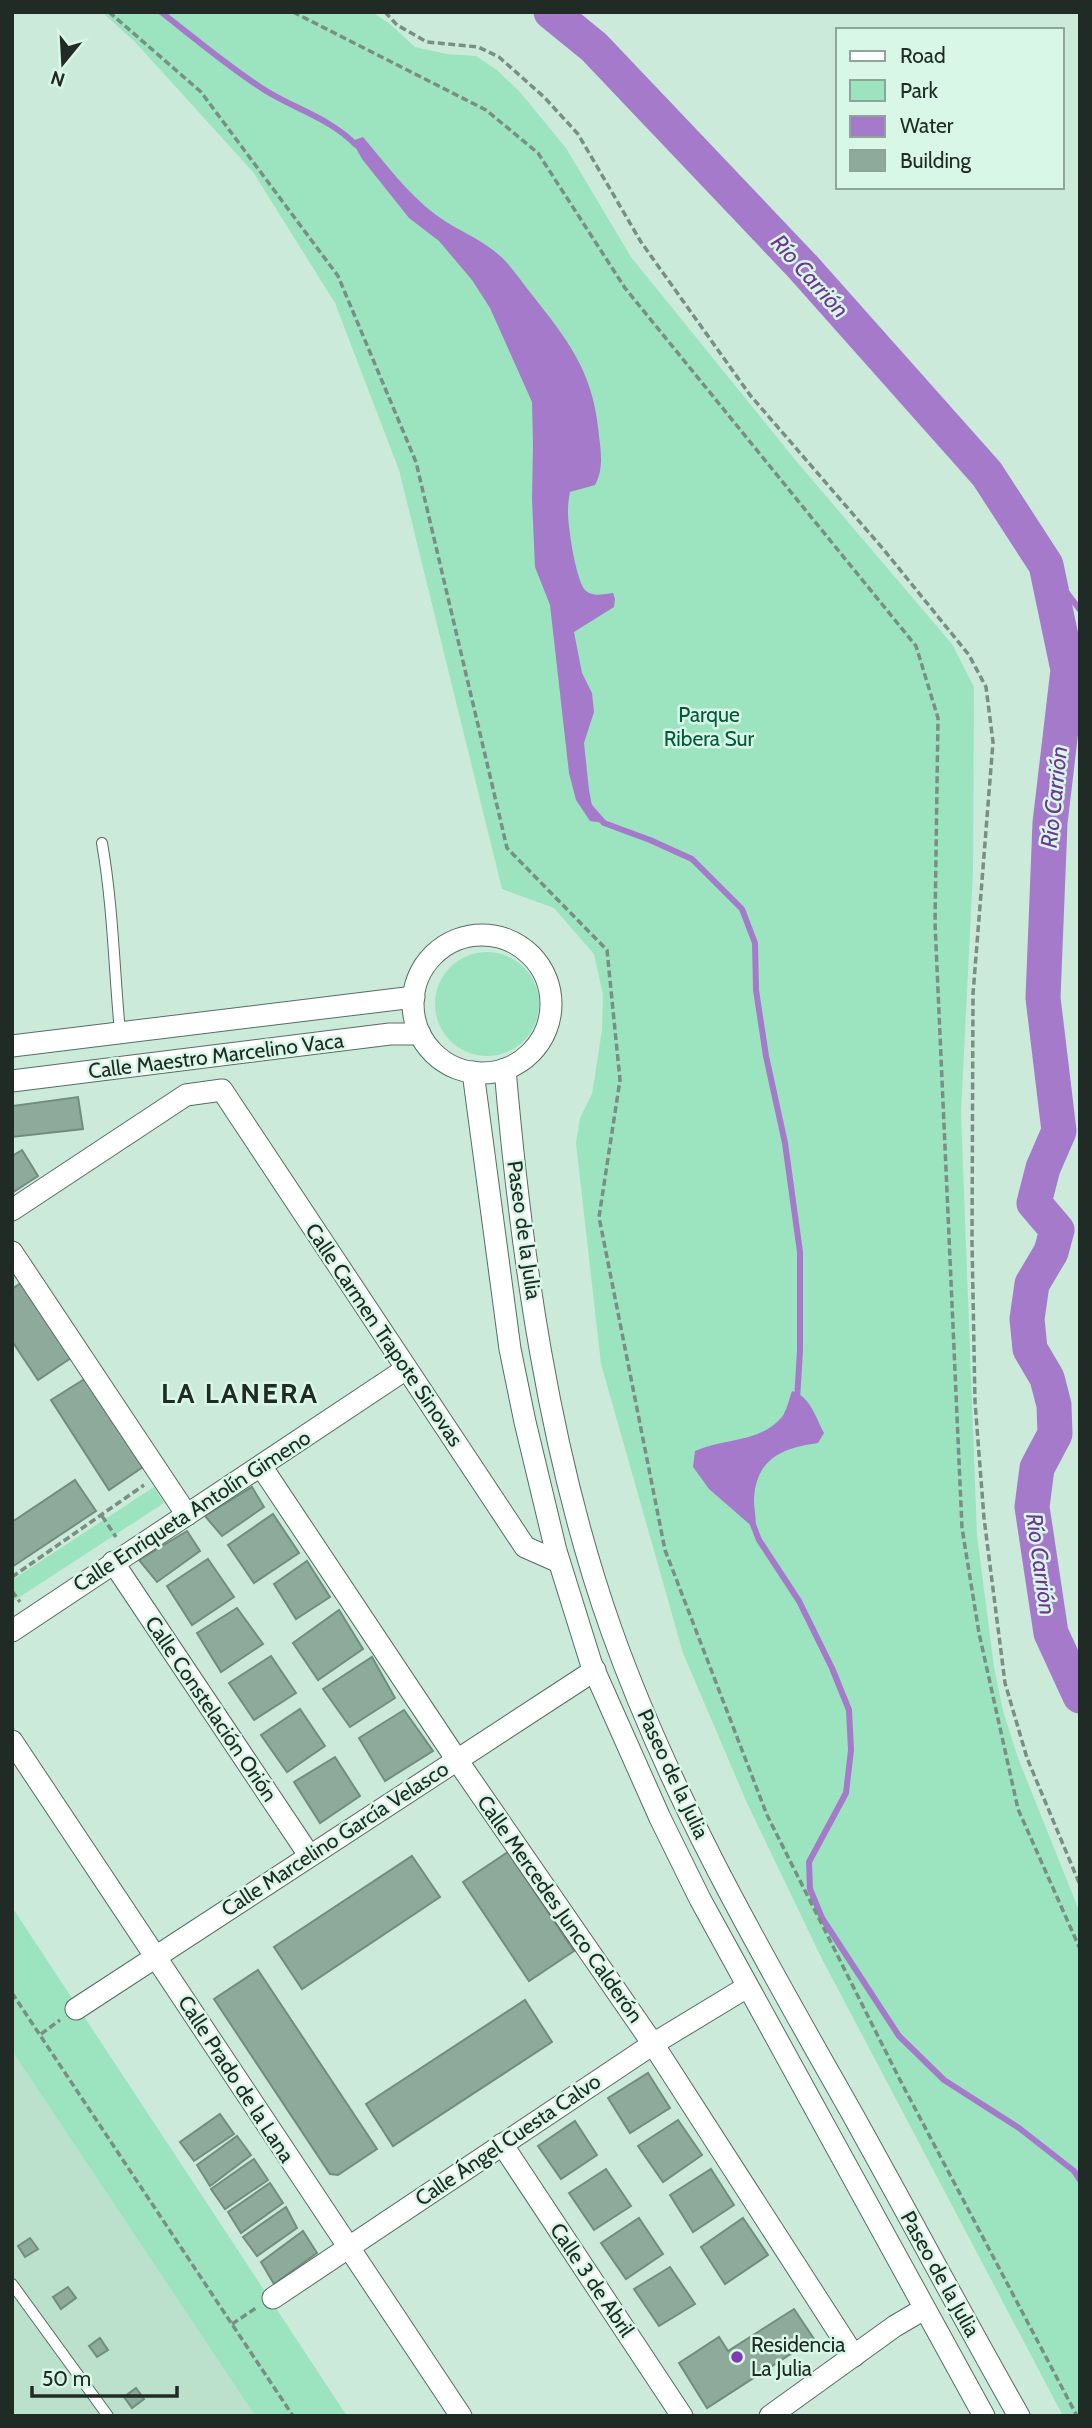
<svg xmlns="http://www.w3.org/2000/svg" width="1092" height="2428" font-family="Cabin,sans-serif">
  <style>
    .built { fill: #bbe1cc }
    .green { fill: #9ce4bf }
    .water { fill: #a57acb }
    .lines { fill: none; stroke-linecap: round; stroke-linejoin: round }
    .stream { stroke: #a57acb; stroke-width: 6 }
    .river { stroke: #a57acb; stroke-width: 35 }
    .building { fill: #8eaa9b; stroke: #718d7e; stroke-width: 2 }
    .service-casing { stroke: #546e60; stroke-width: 12 }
    .minor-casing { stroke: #546e60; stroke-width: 23 }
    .path { stroke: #7a8f84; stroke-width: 3.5; stroke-dasharray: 7 3.5; stroke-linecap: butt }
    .service { stroke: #fff; stroke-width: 10 }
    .minor { stroke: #fff; stroke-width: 21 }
    .poi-dot { fill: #7e3cb0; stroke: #d9f7e7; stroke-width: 2.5 }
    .labels { text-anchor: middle; stroke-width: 5; stroke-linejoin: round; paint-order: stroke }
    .park-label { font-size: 21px; fill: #005a3b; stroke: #d9f7e7 }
    .street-label { font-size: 21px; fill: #202b25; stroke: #d9f7e7 }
    .poi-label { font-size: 21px; fill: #202b25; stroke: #d9f7e7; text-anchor: start }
    .water-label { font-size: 23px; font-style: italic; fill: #6d3696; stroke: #d9f7e7 }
    .district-label { font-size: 28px; font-weight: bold; letter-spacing: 2px; fill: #202b25; stroke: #d9f7e7 }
  </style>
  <rect width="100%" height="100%" fill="#cceada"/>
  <polygon class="built" points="12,2051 255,2416 12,2416"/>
  <g class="green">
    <polygon points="102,12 372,12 390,24 415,47 447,54 476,56 497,70 520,92 566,148 631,257 797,462 952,644 974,687 973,871 961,1113 977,1535 994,1667 1003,1711 1018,1758 1080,1913 1080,2416 1063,2416 821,1957 747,1803 683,1653 601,1364 576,1143 580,1118 592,1094 602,1030 603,995 594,954 554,908 502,889 399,470 335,303 253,172 135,42"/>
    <circle cx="487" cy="1004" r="52"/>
    <polygon points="154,1487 164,1503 12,1602 12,1580"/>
    <polygon points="12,1907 347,2416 255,2416 12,2051"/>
  </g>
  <g class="water">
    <path d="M363,137c22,26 45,57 73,78 20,15 44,23 63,40 13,11 23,28 34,41 34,43 59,75 65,131 2,20 7,40 -3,58l-25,7c-1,5 -2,11 -2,17 -1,13 8,74 18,82 7,6 18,3 27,2l2,6 -1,8 -40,25 8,41 10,20 2,19 -10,31 5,47 4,21 11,12 -14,-2 -14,-21 -7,-27 -19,-168 -15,-38 -3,-68 1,-55 -1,-42 -42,-94 -18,-28 -33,-39 -30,-23 -47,-59 -10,-18z"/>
    <path d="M792,1391c18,5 24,27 32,42l-6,10c-36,5 -63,16 -64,58 0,10 3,17 1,28l-46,-40 -16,-22 2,-16c30,-13 65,-8 87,-34 5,-7 7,-18 10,-26z"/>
  </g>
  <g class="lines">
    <g class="stream">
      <path d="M161,12c32,25 64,52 99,75 31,21 69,30 96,58"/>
      <polyline points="1046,565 1080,610"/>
      <polyline points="589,806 604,823 650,840 692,859 742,909 755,943 756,990 766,1056 785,1143 800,1252 800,1350 797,1400"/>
      <polyline points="752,1522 759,1540 799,1601 832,1668 849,1710 851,1750 846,1793 809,1862 810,1889 822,1918 899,2036 944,2080 1019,2128 1074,2171 1080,2180"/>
    </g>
    <polyline class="river" points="551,12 594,47 803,267 987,474 1046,565 1068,670 1050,823 1043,998 1059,1131 1043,1168 1034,1203 1057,1230 1051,1252 1032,1284 1027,1319 1030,1349 1047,1378 1054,1405 1055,1434 1037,1468 1032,1507 1051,1633 1080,1696"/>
  </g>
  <g class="building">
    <polygon points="78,1097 83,1129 12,1137 12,1106"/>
    <polygon points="22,1150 38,1176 12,1193 12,1156"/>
    <polygon points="21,1283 71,1358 38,1380 12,1341 12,1289"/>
    <polygon points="86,1378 143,1467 109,1490 51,1400"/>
    <polygon points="75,1480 96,1511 12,1567 12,1522"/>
    <polygon points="252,1487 264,1507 222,1536 205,1516"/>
    <polygon points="273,1514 299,1553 254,1583 228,1545"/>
    <polygon points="187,1531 200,1551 157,1582 139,1560"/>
    <polygon points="208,1559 234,1597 192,1625 167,1586"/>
    <polygon points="307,1561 330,1597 296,1619 274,1584"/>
    <polygon points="237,1608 263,1644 221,1672 197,1633"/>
    <polygon points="339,1610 363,1649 318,1680 293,1643"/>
    <polygon points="271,1656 296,1693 254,1720 229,1683"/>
    <polygon points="372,1657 395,1698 350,1727 323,1689"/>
    <polygon points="300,1709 325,1746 287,1772 261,1735"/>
    <polygon points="404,1710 433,1751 385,1781 359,1738"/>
    <polygon points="335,1757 360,1796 320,1823 294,1782"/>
    <polygon points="508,1852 574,1951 529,1981 463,1882"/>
    <polygon points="412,1856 440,1897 302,1989 274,1947"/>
    <polygon points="258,1970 377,2149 338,2175 330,2174 214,1999"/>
    <polygon points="525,2000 552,2042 393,2146 366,2104"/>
    <polygon points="648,2073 670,2108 630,2133 608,2098"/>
    <polygon points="220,2114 234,2134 194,2161 180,2142"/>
    <polygon points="678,2120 702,2155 663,2182 638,2146"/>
    <polygon points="575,2121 597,2155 561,2179 538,2146"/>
    <polygon points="237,2136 251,2155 210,2186 197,2165"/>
    <polygon points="254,2159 268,2180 225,2209 211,2189"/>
    <polygon points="606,2169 631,2206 594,2230 569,2193"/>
    <polygon points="711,2169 734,2205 693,2232 670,2195"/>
    <polygon points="270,2183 283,2203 241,2233 228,2212"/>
    <polygon points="286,2207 297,2228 257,2256 243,2237"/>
    <polygon points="639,2218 663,2254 626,2279 601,2243"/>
    <polygon points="743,2218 768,2255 725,2284 701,2247"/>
    <polygon points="303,2231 317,2253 274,2284 261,2262"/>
    <polygon points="30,2238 38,2249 25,2257 18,2246"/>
    <polygon points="670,2267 695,2304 659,2326 634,2289"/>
    <polygon points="68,2287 76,2298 61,2309 53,2297"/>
    <polygon points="794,2309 814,2339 707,2408 679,2363 719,2337 728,2351"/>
    <polygon points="100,2338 108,2350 97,2357 89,2346"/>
    <polygon points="136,2388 144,2399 132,2408 124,2397"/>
  </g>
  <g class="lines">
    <defs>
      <g id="service">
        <path d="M102,843c11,63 12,126 18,189"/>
        <polyline points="12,2284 108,2416"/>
      </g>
      <g id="minor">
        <circle cx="482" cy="1004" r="69"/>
        <polyline points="12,1046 414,997"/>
        <path d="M505,1069c16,185 44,385 106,560 60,169 150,324 238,479 57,102 112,206 170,308"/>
        <polyline points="473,1072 510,1349 525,1422 556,1551 591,1663 660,1818 700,1899 984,2416"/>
        <polyline points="12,1081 390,1034 420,1034"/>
        <polyline points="12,1210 186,1095 222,1090 525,1547 559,1562"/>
        <polyline points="12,1252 187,1515"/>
        <polyline points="261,1466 457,1760 653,2044 854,2356"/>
        <polyline points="113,1562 309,1855"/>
        <polyline points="12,1631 406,1369"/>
        <polyline points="12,1741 461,2416"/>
        <polyline points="76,2009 595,1670"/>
        <polyline points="502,2144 682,2416"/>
        <polyline points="273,2298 653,2044 747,1987"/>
        <polyline points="770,2416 895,2326 924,2309"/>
      </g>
    </defs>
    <use href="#service" class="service-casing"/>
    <use href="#minor" class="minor-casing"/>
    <g class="path">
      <polyline points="109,12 201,92 338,276 416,462 507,848 607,950 620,1080 599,1217 665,1550 767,1815 899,2078 1077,2416"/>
      <polyline points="293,12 486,110 538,153 625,288 916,646 938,718 935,923 962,1528 979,1633 1018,1809 1080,1949"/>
      <polyline points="385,12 397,25 427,42 478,47 499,57 544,97 578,134 641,242 750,395 884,550 969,655 986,687 993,742 973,994 972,1241 975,1402 984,1518 1005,1683 1027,1758 1080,1885"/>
      <polyline points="102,1516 116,1537"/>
      <polyline points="12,1577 144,1485"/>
      <polyline points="12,1591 20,1602"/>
      <polyline points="12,1993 293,2416"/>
      <polyline points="41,2034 60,2020"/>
      <polyline points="232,2324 256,2308"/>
    </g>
    <use href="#service" class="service"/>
    <use href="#minor" class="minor"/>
  </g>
  <circle class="poi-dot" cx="737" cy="2357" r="7"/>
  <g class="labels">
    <g class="park-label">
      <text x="709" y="722">Parque<tspan x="709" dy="24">Ribera Sur</tspan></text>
    </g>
    <g class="street-label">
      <text transform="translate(216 1056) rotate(-7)" y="7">Calle Maestro Marcelino Vaca</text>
      <text transform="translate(524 1230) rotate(82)" y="7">Paseo de la Julia</text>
      <text transform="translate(384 1335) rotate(56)" y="7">Calle Carmen Trapote Sinovas</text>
      <text transform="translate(192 1511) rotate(-33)" y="7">Calle Enriqueta Antolín Gimeno</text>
      <text transform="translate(211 1709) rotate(56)" y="7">Calle Constelación Orión</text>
      <text transform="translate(673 1774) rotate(65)" y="7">Paseo de la Julia</text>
      <text transform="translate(335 1839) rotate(-33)" y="7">Calle Marcelino García Velasco</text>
      <text transform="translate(560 1909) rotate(55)" y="7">Calle Mercedes Junco Calderón</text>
      <text transform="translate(236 2079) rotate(57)" y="7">Calle Prado de la Lana</text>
      <text transform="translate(508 2140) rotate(-34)" y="7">Calle Ángel Cuesta Calvo</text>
      <text transform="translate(940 2274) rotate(61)" y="7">Paseo de la Julia</text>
      <text transform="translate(592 2280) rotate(56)" y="7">Calle 3 de Abril</text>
    </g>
    <g class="poi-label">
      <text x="751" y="2352">Residencia<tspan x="751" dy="24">La Julia</tspan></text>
    </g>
    <g class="water-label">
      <text transform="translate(810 276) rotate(48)" y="8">Río Carrión</text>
      <text transform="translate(1054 797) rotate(-84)" y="8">Río Carrión</text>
      <text transform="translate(1041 1564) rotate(82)" y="8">Río Carrión</text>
    </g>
    <g class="district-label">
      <text x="240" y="1403">LA LANERA</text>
    </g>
  </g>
  <rect width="1092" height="2428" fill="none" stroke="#202b25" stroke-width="28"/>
  <rect x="836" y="28" width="228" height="161" fill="#d9f7e7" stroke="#8fa599" stroke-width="2"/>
  <rect x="850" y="51" width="35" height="10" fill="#ffffff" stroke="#8fa599" stroke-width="2"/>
  <text x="900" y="63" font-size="21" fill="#202b25">Road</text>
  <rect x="850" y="80" width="35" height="21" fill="#9ce4bf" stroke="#8fa599" stroke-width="2"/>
  <text x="900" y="98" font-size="21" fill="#202b25">Park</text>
  <rect x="850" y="116" width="35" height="21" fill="#a57acb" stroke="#8fa599" stroke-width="2"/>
  <text x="900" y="133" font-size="21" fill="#202b25">Water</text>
  <rect x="850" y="150" width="35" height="21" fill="#8eaa9b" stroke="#8fa599" stroke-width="2"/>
  <text x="900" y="168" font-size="21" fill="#202b25">Building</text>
  <g transform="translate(63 63) rotate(198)" stroke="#d9f7e7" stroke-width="5" paint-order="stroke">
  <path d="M0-5L12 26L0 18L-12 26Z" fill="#202b25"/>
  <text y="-10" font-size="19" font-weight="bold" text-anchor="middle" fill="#202b25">N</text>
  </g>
  <path d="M32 2386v10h145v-10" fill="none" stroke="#202b25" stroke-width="3.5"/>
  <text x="42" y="2386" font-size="21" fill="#202b25" stroke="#d9f7e7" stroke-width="5" paint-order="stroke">50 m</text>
</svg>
